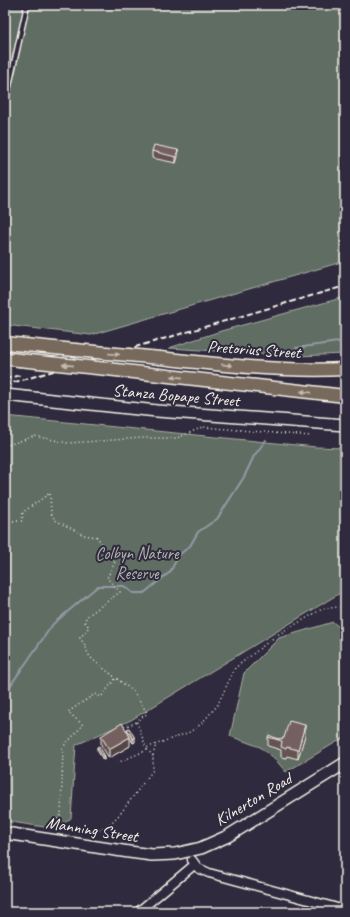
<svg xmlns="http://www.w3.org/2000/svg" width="350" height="917" font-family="Caveat,sans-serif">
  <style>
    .green { fill: #606d62; stroke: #aaafa5 }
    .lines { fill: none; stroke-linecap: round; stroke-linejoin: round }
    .stream { stroke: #9399a7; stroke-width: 2 }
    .lane-casing { stroke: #f4f1e8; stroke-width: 7 }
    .street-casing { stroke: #f4f1e8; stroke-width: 11 }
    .secondary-casing { stroke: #f4f1e8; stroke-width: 14 }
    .primary-casing { stroke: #f4f1e8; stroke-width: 15 }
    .path { stroke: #f4f1e8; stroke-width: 1.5; stroke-dasharray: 1 3; stroke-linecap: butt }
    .lane { stroke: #2f2a3d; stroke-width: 4 }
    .street { stroke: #2f2a3d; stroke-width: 8 }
    .secondary { stroke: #2f2a3d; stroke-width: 11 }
    .primary { stroke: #77695c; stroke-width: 12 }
    .rail { stroke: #f4f1e8; stroke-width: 2; stroke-dasharray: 6 3; stroke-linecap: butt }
    .primary-bridge-casing { stroke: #f4f1e8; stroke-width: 15; stroke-linecap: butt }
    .primary-bridge { stroke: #77695c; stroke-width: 12 }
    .wall { fill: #655353; stroke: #f4f1e8 }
    .shaded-wall { fill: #524444; stroke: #f4f1e8 }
    .building { fill: #756161; stroke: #f4f1e8 }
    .oneway { fill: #c2bbb0 }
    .labels { text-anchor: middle; stroke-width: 4; stroke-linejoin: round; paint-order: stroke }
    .street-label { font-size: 17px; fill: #f4f1e8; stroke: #2f2a3d }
    .park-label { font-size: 17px; fill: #b1b6ac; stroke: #2f2a3d }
  </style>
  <rect width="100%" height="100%" fill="#2f2a3d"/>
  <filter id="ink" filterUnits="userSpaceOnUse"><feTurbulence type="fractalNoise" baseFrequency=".025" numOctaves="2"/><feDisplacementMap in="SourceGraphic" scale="8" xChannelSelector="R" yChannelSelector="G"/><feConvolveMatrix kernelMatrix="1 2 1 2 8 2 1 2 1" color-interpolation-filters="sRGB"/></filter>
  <g filter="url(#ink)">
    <g class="green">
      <polygon points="11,5 345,5 345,261 91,335 5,325 5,34"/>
      <polygon points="345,297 345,354 297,356 169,348 221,331"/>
      <polygon points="5,416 316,447 345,448 345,590 131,720 76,745 71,818 57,829 5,821"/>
      <polygon points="333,622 345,632 345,737 286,772 274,758 260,747 230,736 244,673 279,638"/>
    </g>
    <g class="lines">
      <g class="stream">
        <polyline points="296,348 345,341"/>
        <polyline points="5,692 10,686 53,624 98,586 124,586 133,593 144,593 170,572 179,555 190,546 198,532 217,519 244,477 254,456 266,440"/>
      </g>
      <defs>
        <polyline id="lane" points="5,104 27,5"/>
        <g id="street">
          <polyline points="192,860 198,868 209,873 345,910"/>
          <polyline points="138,912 194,865"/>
        </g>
        <g id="secondary">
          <polyline points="5,395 157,411 345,425"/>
          <polyline points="5,833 129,852 152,855 175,854 201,848 228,836 345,763"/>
        </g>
        <g id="primary">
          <polyline points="5,343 75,350"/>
          <polyline points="5,358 19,360"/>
          <path d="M160,358c61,7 123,14 185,11"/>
          <polyline points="107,369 345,396"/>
        </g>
      </defs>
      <use href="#lane" class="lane-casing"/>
      <use href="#street" class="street-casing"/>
      <use href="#secondary" class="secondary-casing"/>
      <use href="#primary" class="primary-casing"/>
      <g class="path">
        <polyline points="5,446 35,436 68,443 143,438 177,438 203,427 311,436"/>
        <polyline points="5,521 22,521 23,512 50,493 51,513 55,520 84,535 97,537 115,562 107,578 120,592 86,617 85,622 89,627 80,638 85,645 88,654 93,660 116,678"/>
        <polyline points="124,727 137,722"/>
        <polyline points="153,756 146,748 190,732 201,724 217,706 235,668 277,635 322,609 345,606"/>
        <polyline points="117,763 147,750"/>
        <polyline points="49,828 61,815 63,747 83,725 68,712 95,694 101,697 116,678 133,691 146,711 147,714 140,718 137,722 146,748"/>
        <polyline points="99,830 111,823 120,814 153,770 153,756 156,744"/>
      </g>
      <use href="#lane" class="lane"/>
      <use href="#street" class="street"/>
      <use href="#secondary" class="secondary"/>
      <use href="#primary" class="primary"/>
      <g class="rail">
        <polyline points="5,379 20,375"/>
        <polyline points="5,385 345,286"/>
      </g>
      <defs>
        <g id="primary-bridge">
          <polyline points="75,350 160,358"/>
          <polyline points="19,360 107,369"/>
        </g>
      </defs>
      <use href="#primary-bridge" class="primary-bridge-casing"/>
      <use href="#primary-bridge" class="primary-bridge"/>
    </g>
    <g class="wall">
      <polygon points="152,151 178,156 176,163 152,158"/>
      <polygon points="127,729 135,742 133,743 127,733"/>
      <polygon points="305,735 298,759 287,756 286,758 281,757 281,750 268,746 268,737 278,739"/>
      <polygon points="101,736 130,746 109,758 101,745"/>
      <polygon points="97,747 105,759 103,760 97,750"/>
    </g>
    <g class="shaded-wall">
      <polygon points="178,150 178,156 176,163 176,157"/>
      <polygon points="305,725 305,735 298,759 298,750"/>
      <polygon points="130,737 130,746 109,758 109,749"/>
      <polygon points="135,738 135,742 133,743 133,739"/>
      <polygon points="105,756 105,759 103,760 103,757"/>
    </g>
    <g class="building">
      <polygon points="154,145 178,150 176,157 152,151"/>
      <polygon points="289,721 305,725 298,750 287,747 286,749 281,747 282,741 268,737 269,735 278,739 284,738"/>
      <polygon points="122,723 130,737 109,749 101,736"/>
      <polygon points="129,728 135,738 133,739 127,729"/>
      <polygon points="99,746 105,756 103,757 97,747"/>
    </g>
    <defs><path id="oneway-solid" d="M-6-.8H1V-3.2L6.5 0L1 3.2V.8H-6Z"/></defs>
    <g class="oneway">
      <use href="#oneway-solid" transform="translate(114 354) rotate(5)"/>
      <use href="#oneway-solid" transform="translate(68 365) rotate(-174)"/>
      <use href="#oneway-solid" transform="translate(227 365) rotate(6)"/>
      <use href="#oneway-solid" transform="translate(177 377) rotate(-174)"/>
      <use href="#oneway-solid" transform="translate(306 392) rotate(-174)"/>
    </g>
  </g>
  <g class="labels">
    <g class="street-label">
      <text transform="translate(254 349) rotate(4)" y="6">Pretorius Street</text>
      <text transform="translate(176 395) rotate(5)" y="6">Stanza Bopape Street</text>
      <text transform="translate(253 799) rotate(-31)" y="6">Kilnerton Road</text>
      <text transform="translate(92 829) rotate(9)" y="6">Manning Street</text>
    </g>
    <g class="park-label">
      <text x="137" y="559">Colbyn Nature<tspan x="137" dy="20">Reserve</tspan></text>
    </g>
  </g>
  <rect width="350" height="917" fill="none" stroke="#2f2a3d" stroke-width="20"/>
  <rect x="10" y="10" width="330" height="897" fill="none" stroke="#f4f1e8" stroke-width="1.5" filter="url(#ink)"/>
</svg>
